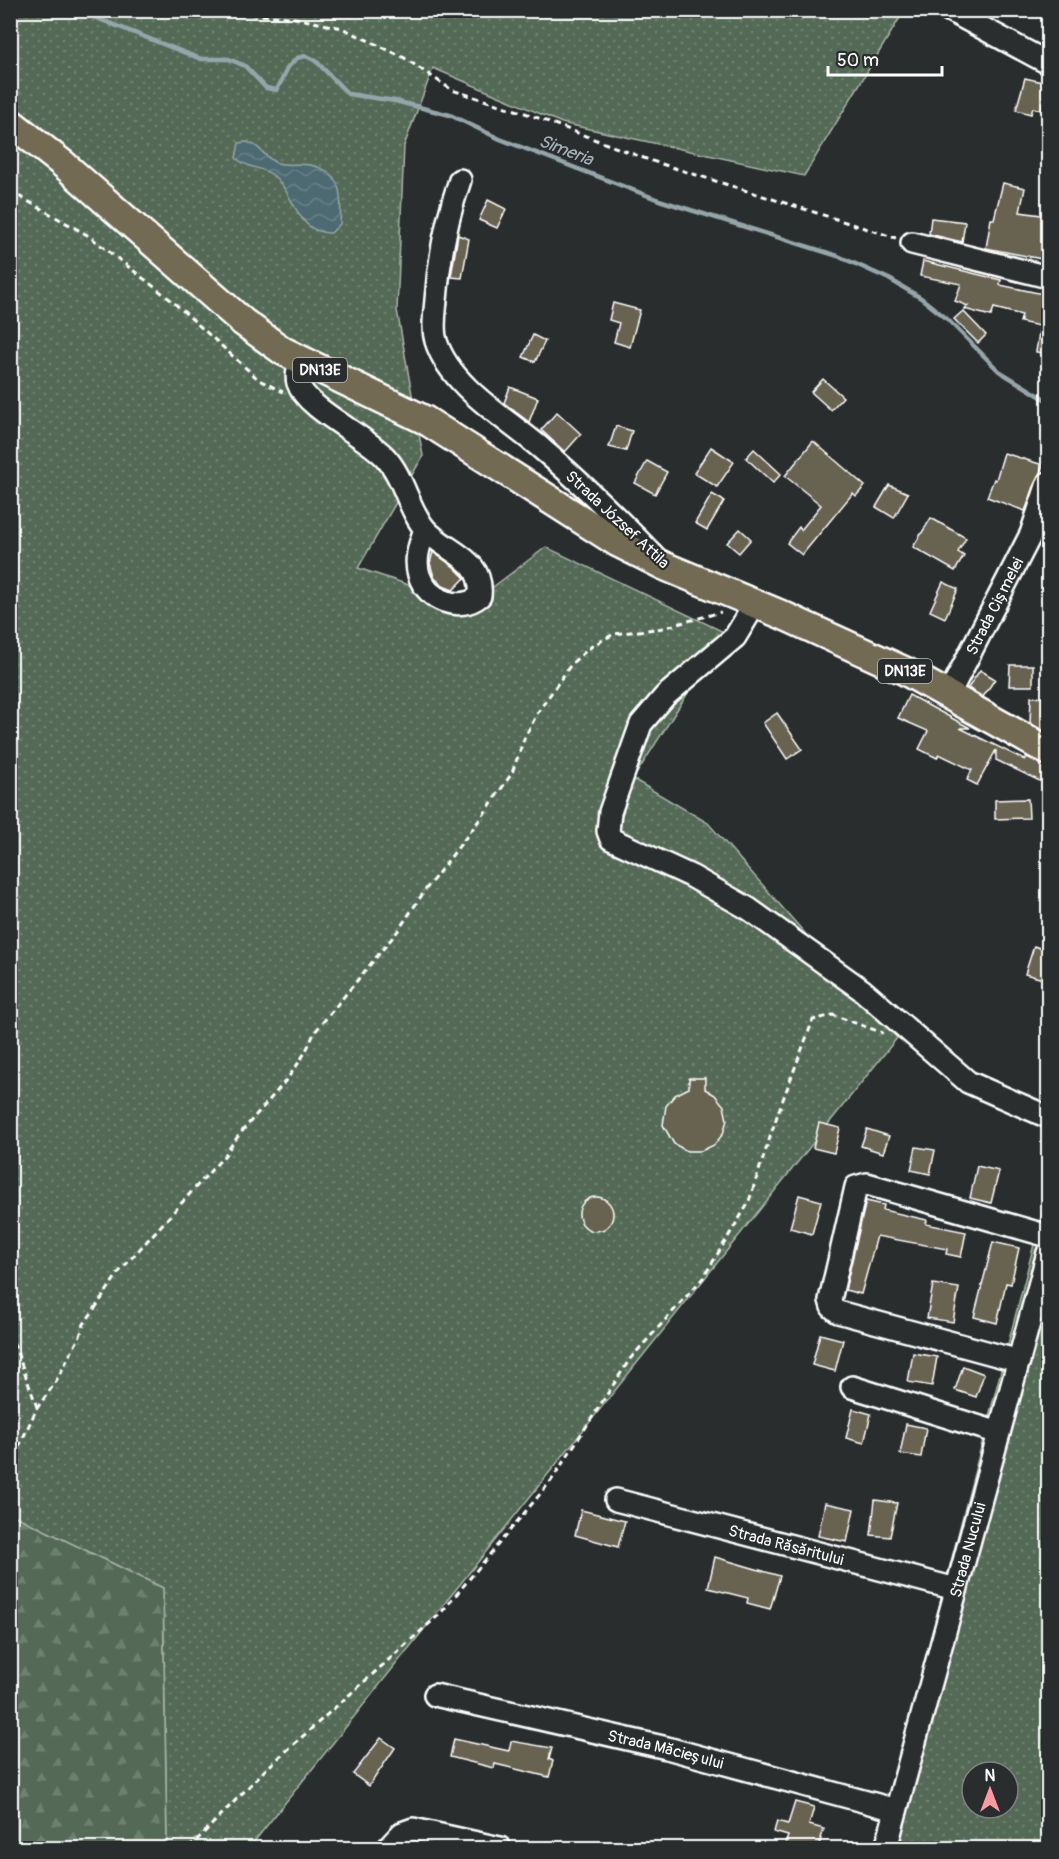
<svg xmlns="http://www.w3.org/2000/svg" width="1059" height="1859" font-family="Pangolin,sans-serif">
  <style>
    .green { fill: url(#green-dots); stroke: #aab5ab; stroke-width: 1.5; fill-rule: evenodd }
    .forest { fill: url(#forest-firs); stroke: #aab5ab; stroke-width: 1.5 }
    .water { fill: url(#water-waves); stroke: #95a6ab; stroke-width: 1.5 }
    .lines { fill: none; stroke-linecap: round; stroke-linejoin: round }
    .stream { stroke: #95a6ab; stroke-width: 4.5 }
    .building { fill: #686251; stroke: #fff; stroke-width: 1.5 }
    .minor-casing { stroke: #fff; stroke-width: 26 }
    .major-casing { stroke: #fff; stroke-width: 32 }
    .path { stroke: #fff; stroke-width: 3; stroke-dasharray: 6 4.5; stroke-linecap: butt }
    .minor { stroke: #2a2d2e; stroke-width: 21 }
    .major { stroke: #736b52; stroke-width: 27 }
    .labels { text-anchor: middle; stroke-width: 4.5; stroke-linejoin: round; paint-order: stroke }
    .shield { fill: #2a2d2e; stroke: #bfc0c0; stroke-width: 1.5 }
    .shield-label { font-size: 15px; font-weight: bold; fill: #fff }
    .street-label { font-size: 16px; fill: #fff; stroke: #2a2d2e }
    .water-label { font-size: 18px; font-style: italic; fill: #a6b4b9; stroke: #2a2d2e }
  </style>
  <defs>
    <pattern id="green-dots" width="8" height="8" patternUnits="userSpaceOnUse" patternTransform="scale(1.5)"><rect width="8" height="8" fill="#546b57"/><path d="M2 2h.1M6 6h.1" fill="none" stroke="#6e8170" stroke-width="1.8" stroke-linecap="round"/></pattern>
    <pattern id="forest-firs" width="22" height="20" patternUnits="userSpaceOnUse" patternTransform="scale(1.5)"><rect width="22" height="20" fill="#546b57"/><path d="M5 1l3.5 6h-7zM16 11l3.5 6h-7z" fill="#6e8170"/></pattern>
    <pattern id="water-waves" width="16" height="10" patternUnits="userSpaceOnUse" patternTransform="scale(1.5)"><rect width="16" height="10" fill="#4e6a73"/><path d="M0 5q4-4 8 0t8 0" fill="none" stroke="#698088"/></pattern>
  </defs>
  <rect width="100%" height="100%" fill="#2a2d2e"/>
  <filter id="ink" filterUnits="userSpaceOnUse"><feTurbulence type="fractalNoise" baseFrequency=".0167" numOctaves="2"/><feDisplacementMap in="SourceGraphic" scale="12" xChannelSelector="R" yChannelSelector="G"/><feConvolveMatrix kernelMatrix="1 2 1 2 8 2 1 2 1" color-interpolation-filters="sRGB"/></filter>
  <g filter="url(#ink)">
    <g class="green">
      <polygon points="11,11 904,11 804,176 562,123 433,68 404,146 397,310 423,456 358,568 469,605 546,547 726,633 633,779 708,823 897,1038 249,1848 167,1848 163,1588 11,1514"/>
      <path d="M1048,1191v657h-172zM972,1772h36v36h-36z"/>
    </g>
    <polygon class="forest" points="11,1514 163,1588 167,1848 11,1848"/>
    <path class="water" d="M246,142c14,2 19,17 31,21 10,3 23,0 33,2 33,6 32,32 30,59l-9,9c-35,1 -35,-38 -57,-57 -10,-9 -27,-7 -38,-18l3,-15z"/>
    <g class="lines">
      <polyline class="stream" points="76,10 201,59 229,59 245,66 266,88 277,90 288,67 297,58 306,56 316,61 348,94 395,101 450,115 500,139 659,200 838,256 889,279 921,298 946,318 999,371 1048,401"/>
    </g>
    <g class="building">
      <polygon points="1025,78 1047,83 1041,110 1033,108 1031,114 1016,110"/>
      <polygon points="1003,183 1025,188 1020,212 1048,216 1047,260 986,248 991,219 994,219"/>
      <polygon points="488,200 506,209 497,228 479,220"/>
      <polygon points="931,218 965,222 962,242 929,234"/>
      <polygon points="458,235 469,239 462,278 451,277"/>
      <polygon points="923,261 1001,280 1000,285 1048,295 1048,354 1036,352 1040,326 1020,322 1022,315 994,308 991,316 964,309 968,306 955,301 961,284 920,276"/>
      <polygon points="613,303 640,310 630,347 614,342 619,323 609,320"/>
      <polygon points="963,311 986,335 978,343 954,319"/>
      <polygon points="533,335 545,341 535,362 523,357"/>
      <polygon points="823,379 843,397 831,410 811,392"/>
      <polygon points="510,387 538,398 529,422 504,403"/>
      <polygon points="557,412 581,434 565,452 541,430"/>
      <polygon points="616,426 632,431 626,451 609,447"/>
      <polygon points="813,441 865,486 856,496 853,493 802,555 787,543 799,527 801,530 821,505 785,476"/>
      <polygon points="711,447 734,462 717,487 694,473"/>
      <polygon points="754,449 781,474 773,483 746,458"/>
      <polygon points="1004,453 1043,465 1025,511 987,497 994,479 996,480"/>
      <polygon points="647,461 667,472 655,494 635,483"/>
      <polygon points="889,485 908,493 894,518 876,507"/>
      <polygon points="712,494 724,501 707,530 695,523"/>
      <polygon points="931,518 966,538 958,552 964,556 955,571 913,547"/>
      <polygon points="740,529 751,539 739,553 727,543"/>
      <polygon points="433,552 454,567 465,578 453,590 443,586 434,577 430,563"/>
      <polygon points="943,582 958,589 945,618 930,611"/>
      <polygon points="1010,665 1033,665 1033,686 1009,686"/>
      <polygon points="980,670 995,679 983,697 968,688"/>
      <polygon points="909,695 970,728 960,728 1025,760 1027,757 1048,767 1048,785 996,760 996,750 977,785 967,780 972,770 939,754 937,758 919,749 928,731 898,718"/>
      <polygon points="1031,697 1048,697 1048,717 1045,717 1044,731 1030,723"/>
      <polygon points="777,713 802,749 787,759 763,723"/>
      <polygon points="1028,799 1029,818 995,819 995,800"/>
      <polygon points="1034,946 1048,951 1043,979 1025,974"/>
      <polygon points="689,1078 705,1078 705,1089 715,1095 724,1106 727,1120 723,1134 714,1145 701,1151 687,1151 674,1144 663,1125 666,1106 675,1095 689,1088"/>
      <polygon points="819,1123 840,1128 834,1153 813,1148"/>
      <polygon points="867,1129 889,1136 883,1153 861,1146"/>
      <polygon points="916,1147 935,1150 930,1174 911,1170"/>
      <polygon points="977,1166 999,1171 991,1203 970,1198"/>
      <polygon points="799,1195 821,1201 812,1234 790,1228"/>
      <circle cx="596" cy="1214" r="17"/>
      <polygon points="866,1201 884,1205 883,1210 927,1220 926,1224 966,1232 961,1257 946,1254 947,1249 877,1236 861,1294 845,1290"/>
      <polygon points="993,1242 1019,1248 1011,1284 1006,1283 997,1323 974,1317"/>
      <polygon points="933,1284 959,1288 953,1322 927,1318"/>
      <polygon points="820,1334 843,1340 835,1371 812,1365"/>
      <polygon points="913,1353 937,1357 932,1386 908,1382"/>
      <polygon points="963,1366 984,1374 976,1397 955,1390"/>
      <polygon points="853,1409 871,1414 864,1443 846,1438"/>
      <polygon points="906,1424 926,1428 921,1457 900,1454"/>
      <polygon points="875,1500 897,1503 890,1537 871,1535"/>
      <polygon points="825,1503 854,1509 847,1542 818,1536"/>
      <polygon points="581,1510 625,1521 618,1547 575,1535"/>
      <polygon points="715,1557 780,1576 770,1609 747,1603 748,1598 708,1588"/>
      <polygon points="381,1738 395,1748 369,1786 353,1774"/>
      <polygon points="454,1739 509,1751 511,1741 552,1748 549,1759 553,1761 549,1777 495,1764 494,1768 450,1757"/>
      <polygon points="795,1802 814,1807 809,1825 824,1829 818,1848 784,1848 788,1836 774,1832 777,1821 788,1824"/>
    </g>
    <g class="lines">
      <defs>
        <g id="minor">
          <polyline points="949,10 1048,63"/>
          <path d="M460,180c-14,41 -21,77 -24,120 -1,13 -4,28 0,41 14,46 73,79 107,109 39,33 76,70 112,107"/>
          <polyline points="912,243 1048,277"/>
          <path d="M301,361c-3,7 -5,15 -3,22 8,26 67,52 87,74 19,20 23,52 40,72 21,24 59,28 55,67 -21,17 -53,4 -61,-21 -5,-16 1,-31 6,-46"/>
          <polyline points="755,604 735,637 665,696 641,724 610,812 608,831 611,839 691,876 749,909 862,990 968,1082 1048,1117"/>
          <path id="s1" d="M949,694l82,-160 17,-51"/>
          <polyline points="1019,1361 838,1312 832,1307 830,1300 856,1187 867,1184 1048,1236"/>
          <polyline points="852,1387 999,1433"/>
          <path id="s2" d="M616,1500l340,89"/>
          <path id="s3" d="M435,1695l232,53 229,62"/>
          <polyline points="388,1848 402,1833 413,1829 500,1848"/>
          <path id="s4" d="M886,1848l162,-595"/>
        </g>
        <polyline id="major" points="10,122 62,163 243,322 283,351 425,420 618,543 664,566 780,614 905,671 1048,751"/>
      </defs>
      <use href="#minor" class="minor-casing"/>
      <use href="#major" class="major-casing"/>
      <g class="path">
        <polyline points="231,10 241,14 290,17 342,28 403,57 452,90 525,113 649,160 896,238"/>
        <polyline points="10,191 89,236 171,300 259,380 283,392"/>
        <polyline points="10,1333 37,1407"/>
        <path d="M10,1466l27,-58 18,-25 25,-47 4,-12 16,-23 19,-29 106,-117c26,-42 71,-74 89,-122l83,-101 29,-43 58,-75 28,-41 12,-34 14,-27 34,-49 20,-17 22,-12 49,-6 58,-16"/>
        <polyline points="189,1848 265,1770 440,1614 551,1481 630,1359 703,1278 748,1204 779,1110 813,1020 833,1015 883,1033"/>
      </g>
      <use href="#minor" class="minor"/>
      <use href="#major" class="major"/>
    </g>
  </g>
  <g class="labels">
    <g class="shield">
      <rect x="293" y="358" width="54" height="24" rx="4.5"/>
      <rect x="878" y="659" width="54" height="24" rx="4.5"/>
    </g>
    <g class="shield-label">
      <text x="320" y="375">DN13E</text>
      <text x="905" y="676">DN13E</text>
    </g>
    <g class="street-label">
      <text transform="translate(618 519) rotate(43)" y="6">Strada József Attila</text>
      <text dy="6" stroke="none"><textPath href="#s1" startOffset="99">Strada Cișmelei</textPath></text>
      <text dy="6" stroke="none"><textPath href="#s2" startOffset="176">Strada Răsăritului</textPath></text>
      <text dy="6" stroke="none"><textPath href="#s4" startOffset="309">Strada Nucului</textPath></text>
      <text dy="6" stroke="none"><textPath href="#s3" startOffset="237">Strada Măcieșului</textPath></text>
    </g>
    <g class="water-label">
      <text transform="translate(566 150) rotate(21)" y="6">Simeria</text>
    </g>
  </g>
  <rect width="1059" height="1859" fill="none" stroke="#2a2d2e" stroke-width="36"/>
  <rect x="18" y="18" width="1023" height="1823" fill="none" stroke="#fff" stroke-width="2" filter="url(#ink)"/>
  <g transform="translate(990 1790)"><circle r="28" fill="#2a2d2e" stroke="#7f8182" stroke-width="1.5"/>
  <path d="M0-4.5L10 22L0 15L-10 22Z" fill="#ff9aa2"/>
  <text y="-9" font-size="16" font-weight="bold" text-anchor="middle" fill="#ffffff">N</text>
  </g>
  <path d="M828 66v9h114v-9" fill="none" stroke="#ffffff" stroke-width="3"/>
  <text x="837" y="66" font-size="18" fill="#ffffff" stroke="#2a2d2e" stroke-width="4.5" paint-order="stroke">50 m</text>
</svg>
